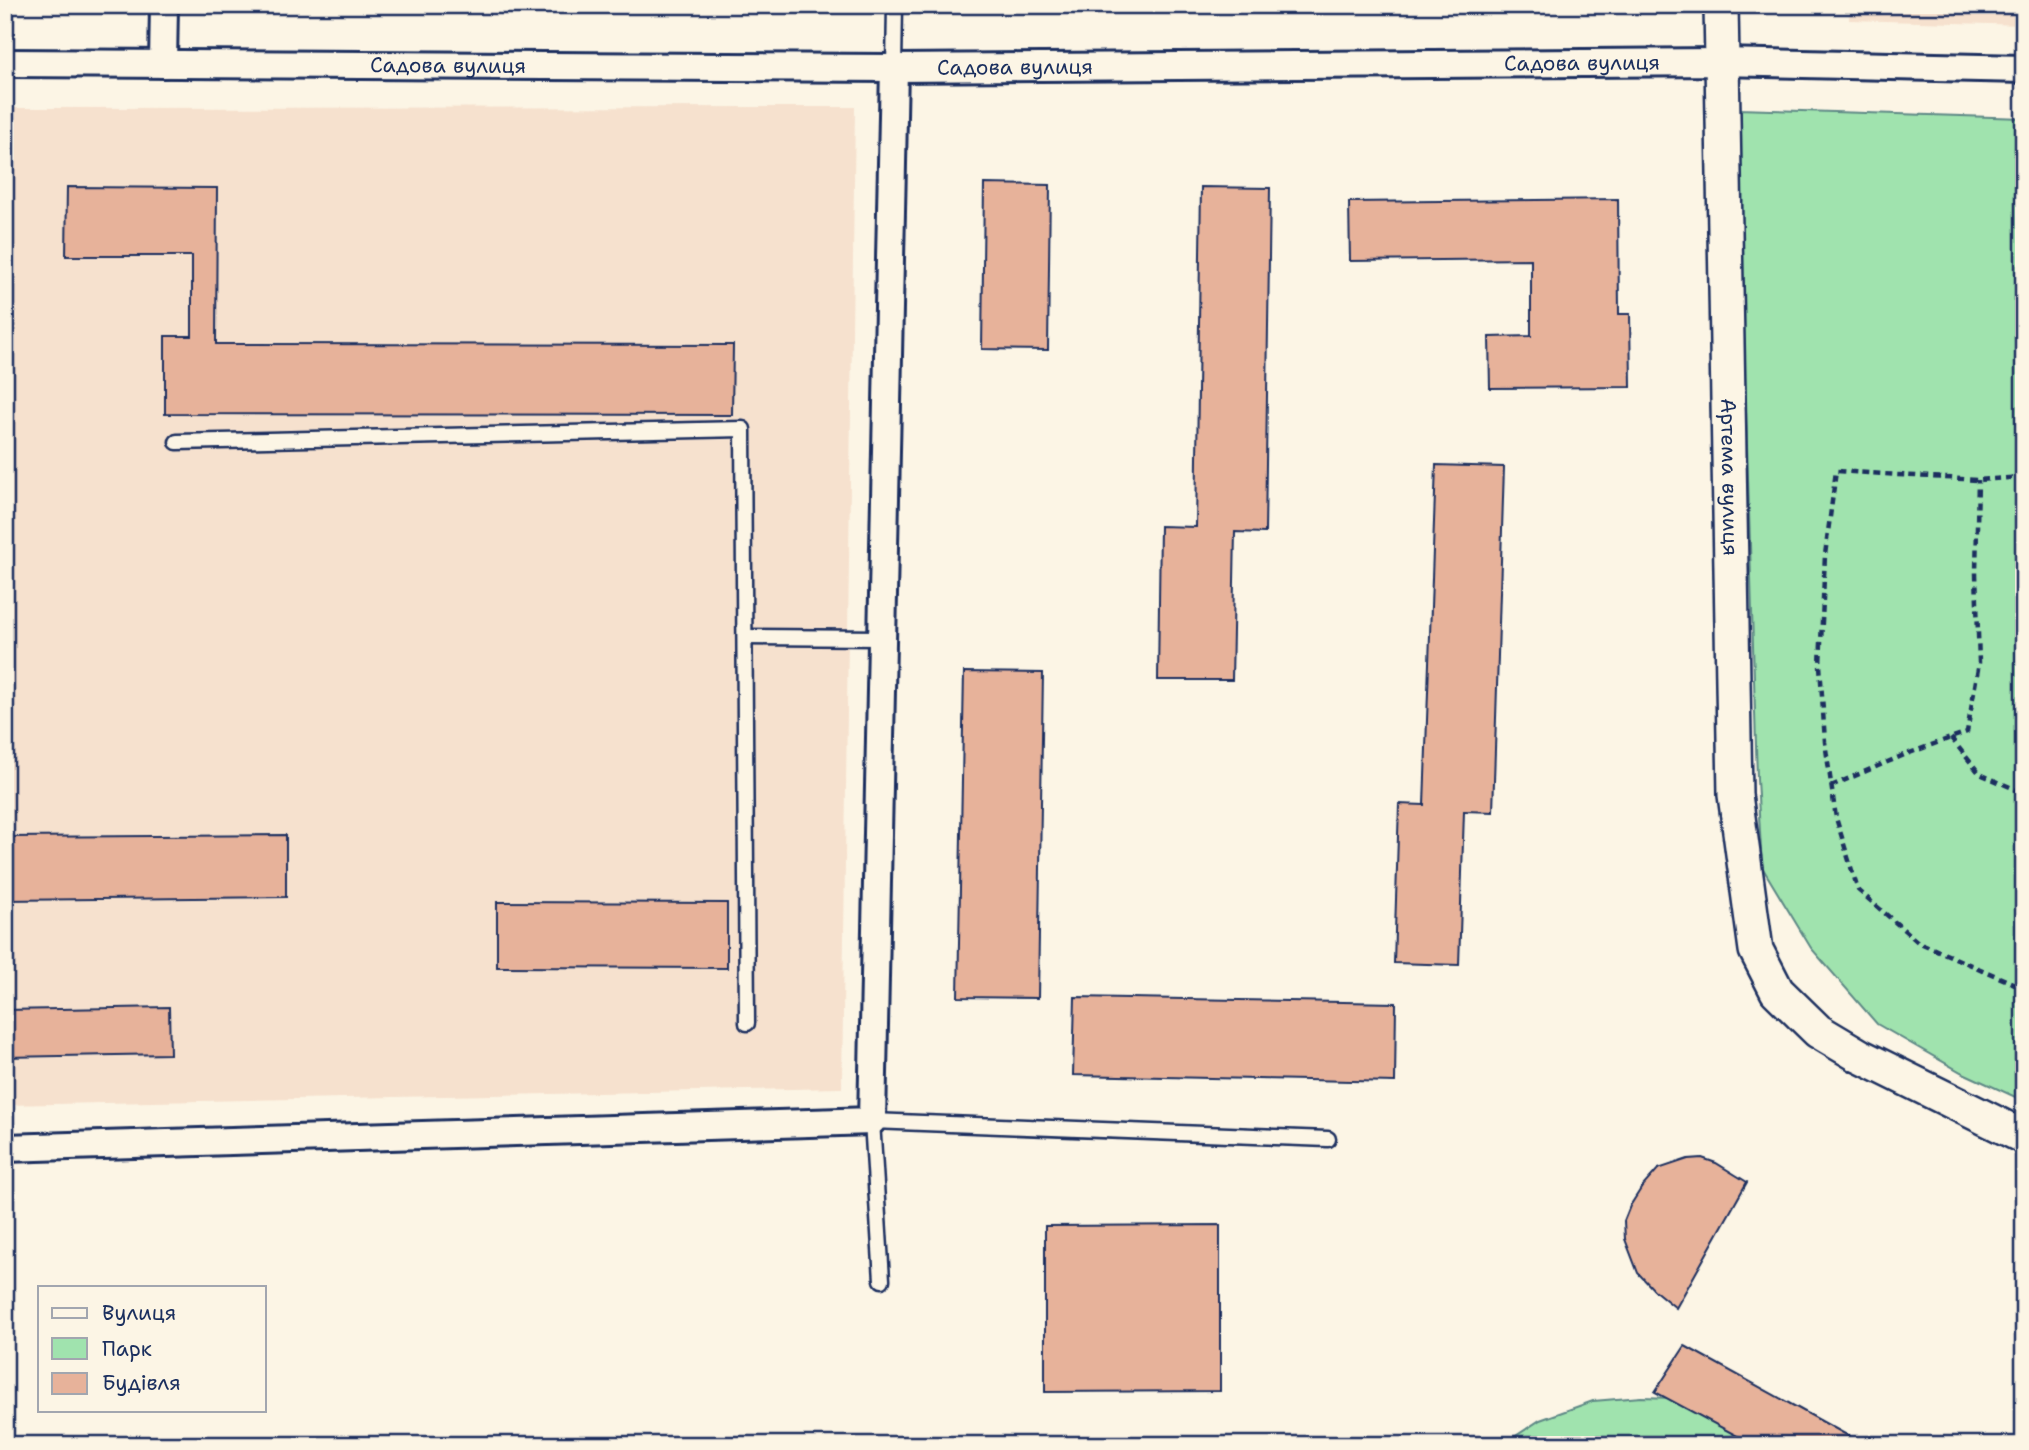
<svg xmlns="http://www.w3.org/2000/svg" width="2029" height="1450" font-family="'Shantell Sans',sans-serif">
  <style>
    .built { fill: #f6e1ce }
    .green { fill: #a0e3ae; stroke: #5e8986; stroke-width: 2 }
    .building { fill: #e7b29a; stroke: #1b2f5e; stroke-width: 2 }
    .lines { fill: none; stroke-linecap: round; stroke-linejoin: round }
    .service-casing { stroke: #1b2f5e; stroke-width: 19 }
    .minor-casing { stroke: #1b2f5e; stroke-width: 32 }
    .tertiary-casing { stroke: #1b2f5e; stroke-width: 38 }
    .path { stroke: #1b2f5e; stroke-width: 4.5; stroke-dasharray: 7 5; stroke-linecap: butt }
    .service { stroke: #fcf5e5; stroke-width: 14 }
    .minor { stroke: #fcf5e5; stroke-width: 26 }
    .tertiary { stroke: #fcf5e5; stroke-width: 33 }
    .labels { text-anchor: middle; stroke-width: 6; stroke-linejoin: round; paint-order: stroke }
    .street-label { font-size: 21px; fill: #1b2f5e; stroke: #fcf5e5 }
  </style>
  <rect width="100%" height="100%" fill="#fcf5e5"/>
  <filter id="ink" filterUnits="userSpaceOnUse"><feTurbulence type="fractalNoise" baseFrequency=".0143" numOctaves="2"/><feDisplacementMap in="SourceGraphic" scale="14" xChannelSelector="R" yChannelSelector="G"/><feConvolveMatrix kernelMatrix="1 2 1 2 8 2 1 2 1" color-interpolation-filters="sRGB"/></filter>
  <g filter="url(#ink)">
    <g class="built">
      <polygon points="1850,5 2024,5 2024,25 1849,20"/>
      <polygon points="855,107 842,1088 5,1105 5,108"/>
    </g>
    <g class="green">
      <polygon points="1737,109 2024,118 2024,1101 1961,1072 1877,1024 1811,948 1762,867 1757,779"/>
      <polygon points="1641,1397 1674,1398 1788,1445 1502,1445 1540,1420 1593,1401"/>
    </g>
    <g class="building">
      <polygon points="1277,5 1539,5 1539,8"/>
      <polygon points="984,184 1050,185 1048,350 982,349"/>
      <polygon points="67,187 217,188 216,344 733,345 732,415 165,414 165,336 192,336 192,256 66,256"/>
      <polygon points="1201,187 1270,188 1265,533 1235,532 1232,680 1158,680 1160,526 1196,527"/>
      <polygon points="1618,199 1619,314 1630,314 1631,387 1490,388 1489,337 1531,336 1531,259 1350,261 1349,202"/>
      <polygon points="1436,465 1504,467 1493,812 1464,811 1459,965 1394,963 1399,804 1424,805"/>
      <polygon points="964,672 1043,673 1038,998 958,997"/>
      <polygon points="286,835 286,897 5,900 5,837"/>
      <polygon points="497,902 727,903 727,968 497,967"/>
      <polygon points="1075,997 1396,1003 1395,1082 1073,1075"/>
      <polygon points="169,1007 170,1054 5,1057 5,1010"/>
      <polygon points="1702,1158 1716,1163 1747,1182 1676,1308 1654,1290 1638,1273 1625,1239 1624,1221 1630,1206 1642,1187 1658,1169 1688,1159"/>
      <polygon points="1220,1225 1220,1391 1045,1392 1045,1226"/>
      <polygon points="1685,1346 1865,1445 1754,1445 1655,1392"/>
    </g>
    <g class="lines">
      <defs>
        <g id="service">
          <polyline points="894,68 895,5"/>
          <polyline points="177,442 743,429 747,1023"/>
          <polyline points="745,637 882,638"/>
          <polyline points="882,1280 872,1121 1328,1139"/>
        </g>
        <g id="minor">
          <path id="s1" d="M5,63l889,5 826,-6 304,7"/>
          <polyline points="163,64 164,5"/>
          <polyline points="5,1148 872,1121 894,68"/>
        </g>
        <g id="tertiary">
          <path id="s2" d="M1721,5l14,790 21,155 21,41 41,40 42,25 164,81"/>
        </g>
      </defs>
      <use href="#service" class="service-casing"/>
      <use href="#minor" class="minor-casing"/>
      <use href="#tertiary" class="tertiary-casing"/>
      <g class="path">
        <polyline points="2024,477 1978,480 1836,471 1825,555 1820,665 1825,742 1836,818 1858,890 1918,942 2024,988"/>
        <polyline points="1951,738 1980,774 2024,793"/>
        <polyline points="1831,786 1904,755 1967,732 1979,663 1976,573 1978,480"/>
      </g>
      <use href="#service" class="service"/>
      <use href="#minor" class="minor"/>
      <use href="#tertiary" class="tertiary"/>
    </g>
  </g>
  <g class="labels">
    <g class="street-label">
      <text dy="7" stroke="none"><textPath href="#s1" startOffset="1577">Садова вулиця</textPath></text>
      <text dy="7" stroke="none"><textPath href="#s1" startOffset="443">Садова вулиця</textPath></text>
      <text dy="7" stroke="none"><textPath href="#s1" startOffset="1010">Садова вулиця</textPath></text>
      <text dy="7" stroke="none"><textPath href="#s2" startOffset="472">Артема вулиця</textPath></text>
    </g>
  </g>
  <rect width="2029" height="1450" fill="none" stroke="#fcf5e5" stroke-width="28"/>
  <rect x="14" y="14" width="2001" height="1422" fill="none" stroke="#1b2f5e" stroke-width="2.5" filter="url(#ink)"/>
  <rect x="38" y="1286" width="228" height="126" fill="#fcf5e5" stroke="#a2a6af" stroke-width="2"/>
  <rect x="52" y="1308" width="35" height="10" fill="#fcf5e5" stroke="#a2a6af" stroke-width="2"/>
  <text x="102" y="1320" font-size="21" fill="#1b2f5e">Вулиця</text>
  <rect x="52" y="1338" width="35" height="21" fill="#a0e3ae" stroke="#a2a6af" stroke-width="2"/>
  <text x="102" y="1356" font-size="21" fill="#1b2f5e">Парк</text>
  <rect x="52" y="1373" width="35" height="21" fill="#e7b29a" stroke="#a2a6af" stroke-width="2"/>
  <text x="102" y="1390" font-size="21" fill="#1b2f5e">Будівля</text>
</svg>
